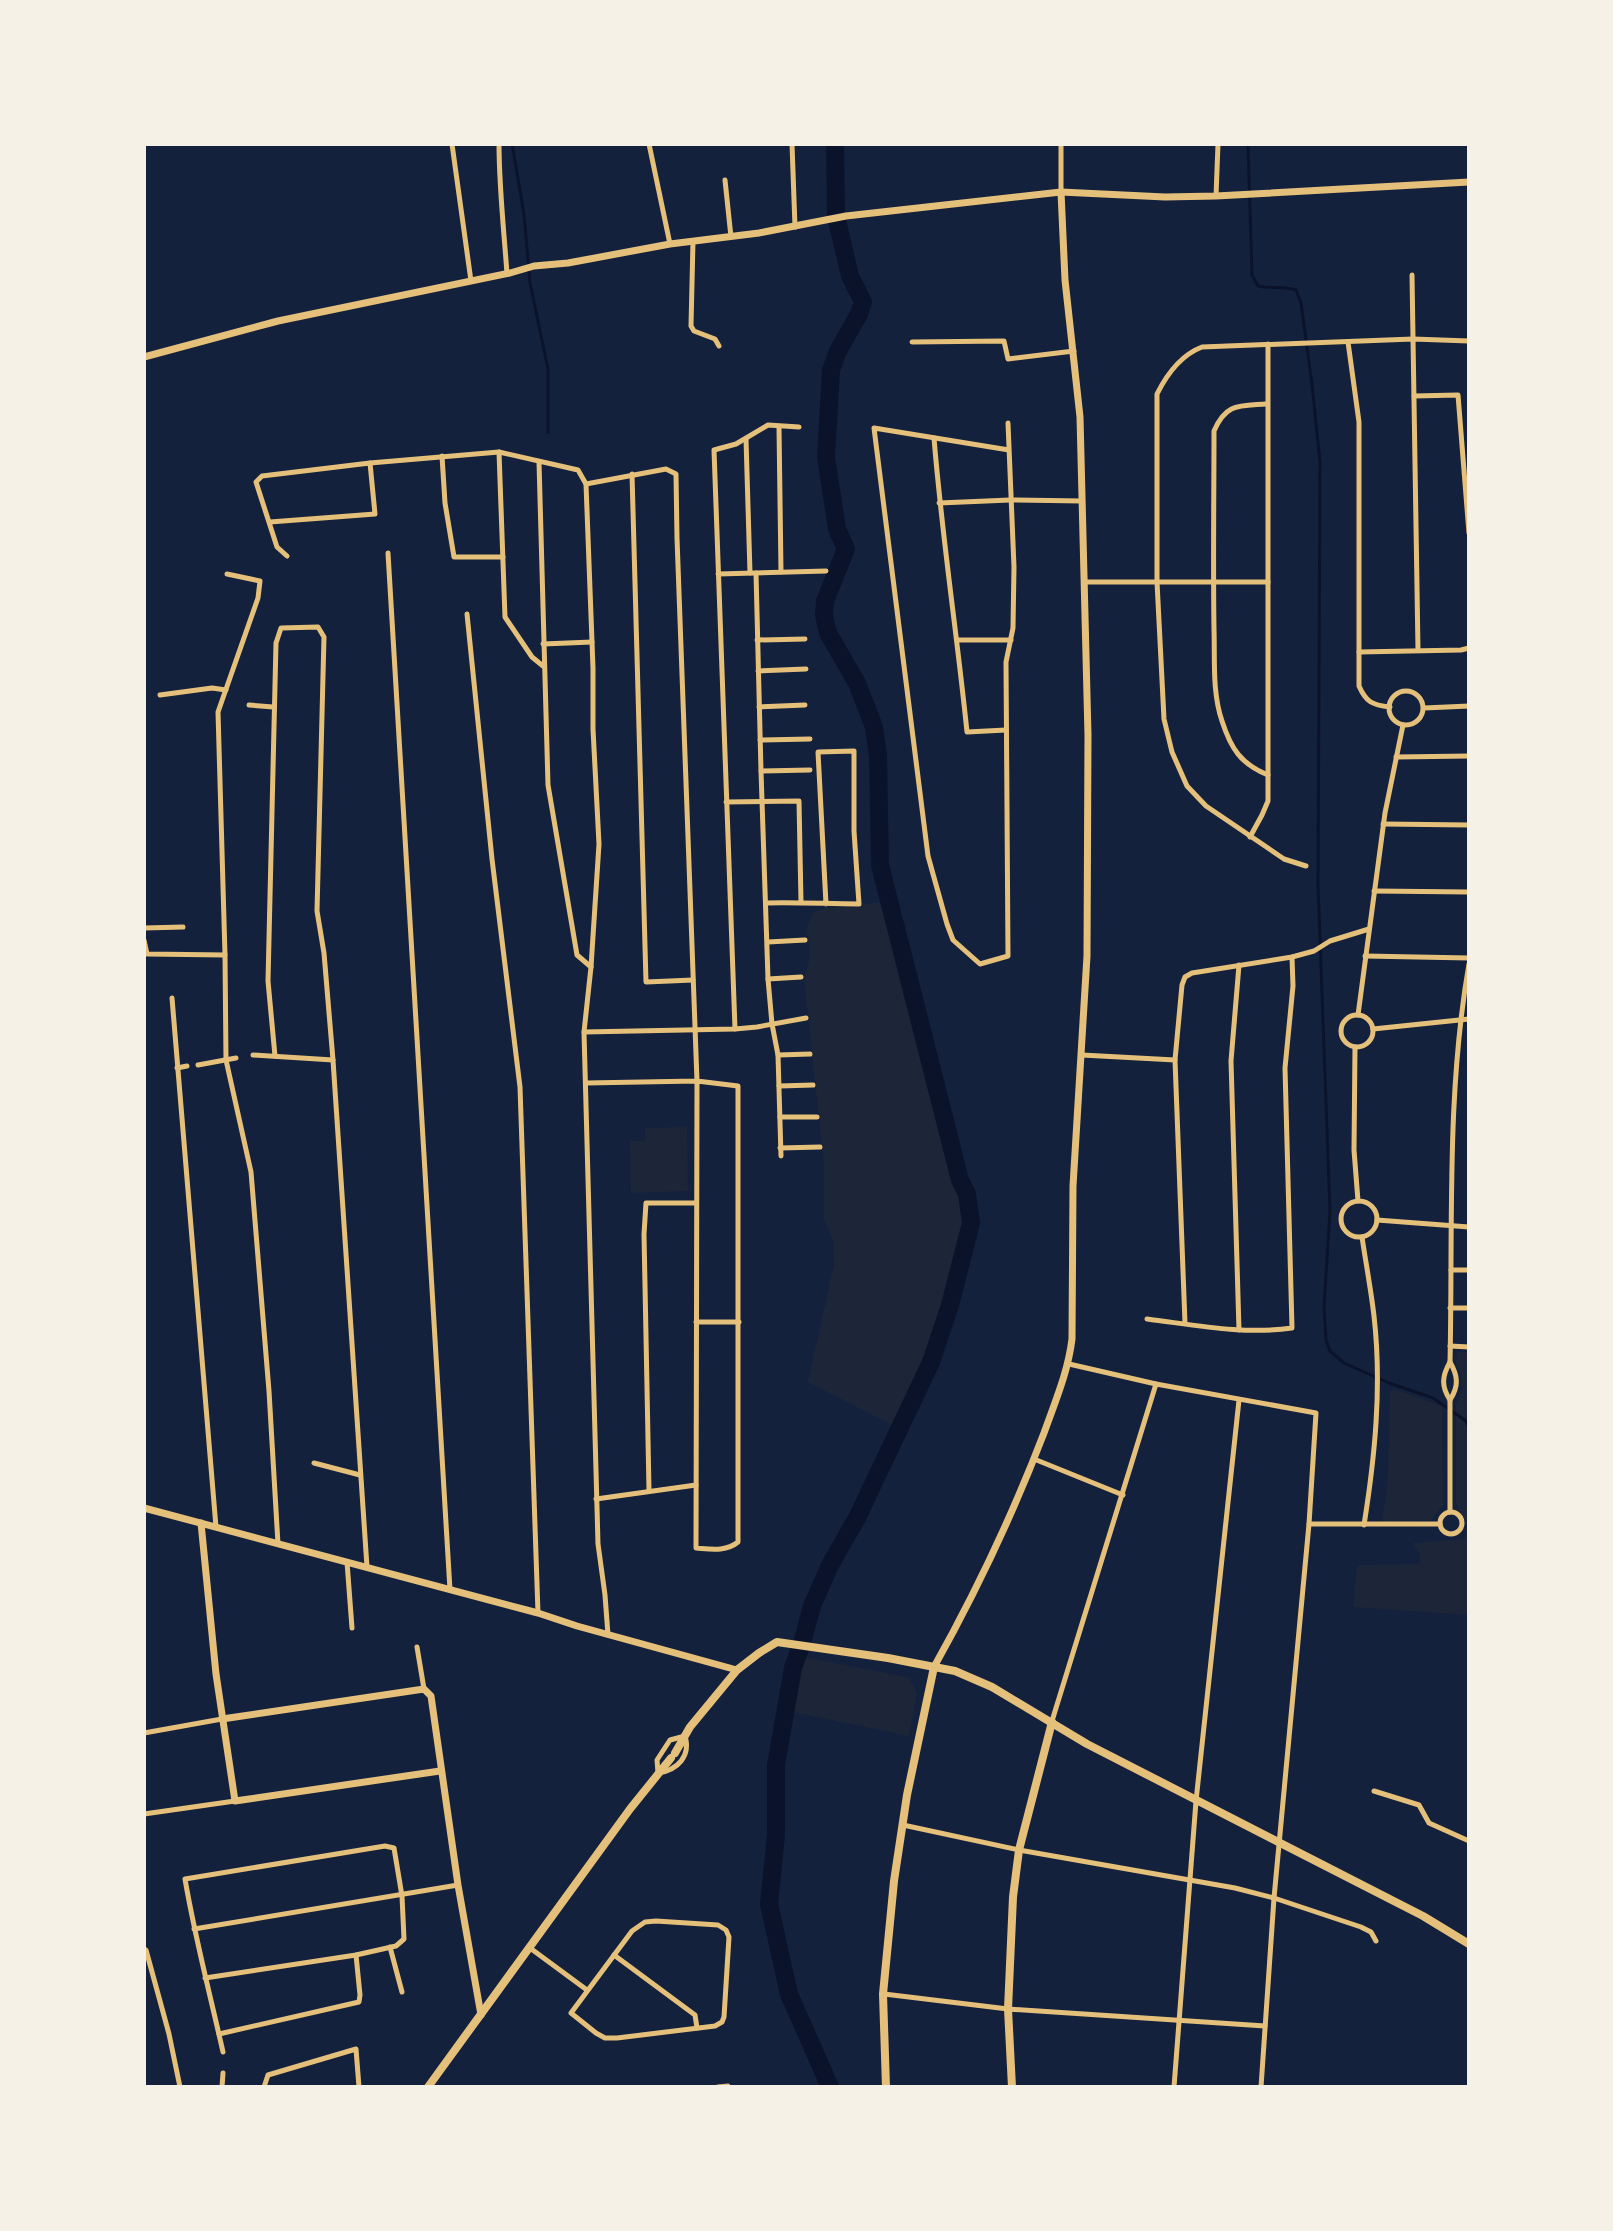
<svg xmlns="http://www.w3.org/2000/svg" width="1613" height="2231" font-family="Commissioner,sans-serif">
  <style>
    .green { fill: #1d2539 }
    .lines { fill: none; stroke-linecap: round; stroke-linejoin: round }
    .stream { stroke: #0b132b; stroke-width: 3 }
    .river { stroke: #0b132b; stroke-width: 18 }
    .minor { stroke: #e5c07b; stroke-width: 5 }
    .tertiary { stroke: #e5c07b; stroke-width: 7 }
    .secondary { stroke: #e5c07b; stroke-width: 8 }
  </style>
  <rect width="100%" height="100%" fill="#14213d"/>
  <g class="green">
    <polygon points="884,902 921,1039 949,1157 952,1177 960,1197 965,1223 951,1277 944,1316 892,1425 808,1382 834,1265 833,1241 824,1219 824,1165 804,978 810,957 807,928 813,912 828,908"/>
    <polygon points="687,1127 688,1191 631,1193 630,1141 645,1141 645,1128"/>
    <polygon points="1457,1352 1469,1352 1469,1615 1353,1607 1357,1565 1420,1564 1420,1553 1413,1543 1465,1539 1467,1527 1456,1503 1456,1405 1462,1389 1461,1375 1456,1362"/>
    <polygon points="1394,1389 1442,1406 1443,1505 1431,1520 1382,1522 1388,1478 1390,1392"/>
    <polygon points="803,1657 907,1677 917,1692 909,1736 793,1712"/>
  </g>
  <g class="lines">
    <g class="stream">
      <polyline points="512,144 524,214 530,283 548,369 548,432"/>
      <path d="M1248,144l4,131 6,11c13,3 25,0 38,4l5,13 11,81 8,79 -2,422 12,326 -6,96 2,33 4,11 14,12 45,20 44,15 33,23 3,6"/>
    </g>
    <polyline class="river" points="830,2087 789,1994 769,1904 776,1835 776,1765 793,1668 802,1643 812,1606 830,1565 857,1518 931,1362 950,1305 971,1223 967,1194 960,1180 880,865 878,756 874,727 857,683 828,633 824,615 825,601 846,549 837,529 826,457 831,370 838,351 859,314 863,302 850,276 836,216 835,144"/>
    <g class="minor">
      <polyline points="452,144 471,281"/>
      <path d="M499,144c0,43 5,87 8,130"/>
      <polyline points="649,144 670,244"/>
      <polyline points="792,144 795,227"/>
      <polyline points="725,180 731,237"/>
      <polyline points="1061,192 1061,144"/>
      <polyline points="1216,196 1218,144"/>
      <polyline points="693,241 691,326 694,331 715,339 719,346"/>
      <polyline points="1412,275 1418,650"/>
      <polyline points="912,342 1004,341 1008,359 1074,351"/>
      <path d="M1348,342l11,80v264c7,16 13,19 31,21"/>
      <polyline points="1414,396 1458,395 1469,533"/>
      <path d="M1266,404c-27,2 -40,-1 -52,27 0,66 -1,132 0,198 1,30 -2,63 8,92 9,28 19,43 46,54"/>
      <polyline points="1008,423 1014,567 1013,628 1006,662 1008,956 980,964 953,940 947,924 928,856 874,428 1009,450"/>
      <polyline points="779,427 781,572"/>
      <path d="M934,438c8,99 23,196 33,294l39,-2"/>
      <polyline points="746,439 750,573"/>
      <polyline points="499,452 505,617 532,657 543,666"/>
      <polyline points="442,456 445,503 454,557 503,557"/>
      <polyline points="539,462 548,785 577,955 591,967"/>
      <polyline points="632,474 646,982 693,980"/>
      <polyline points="939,503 1010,500 1082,501"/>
      <polyline points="270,522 375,514 370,463"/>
      <polyline points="388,553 450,1590"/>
      <polyline points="287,556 277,547 256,482 262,476 370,463 499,452 578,470 586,484 593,668 593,729 599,844 591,967 584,1032 598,1544 605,1595 608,1635"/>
      <polyline points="756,573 761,771 768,979 772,1024 778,1055 781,1156"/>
      <polyline points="227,574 260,581 258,598 218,712 225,955 226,1060 251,1172 269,1391 278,1544"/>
      <polyline points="718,574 826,571"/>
      <polyline points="1086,582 1268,582"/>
      <polyline points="467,614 492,859 520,1087 538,1613"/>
      <polyline points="757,640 805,639"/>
      <polyline points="958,640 1011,640"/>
      <polyline points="543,644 592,642"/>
      <polyline points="1359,652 1461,650 1469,648"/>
      <polyline points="758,671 806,669"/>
      <circle cx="1406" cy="708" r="17"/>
      <polyline points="160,695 212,688 226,690"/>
      <polyline points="249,705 273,707"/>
      <polyline points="759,707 805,705"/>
      <polyline points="1424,708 1469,706"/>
      <polyline points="760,740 810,739"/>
      <polyline points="1396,757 1469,756"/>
      <polyline points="761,771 810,770"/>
      <polyline points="726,802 799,801 801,902"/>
      <polyline points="1383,824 1469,825"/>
      <polyline points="1250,837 1262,815 1268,801 1268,344"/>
      <path d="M1306,866l-22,-7 -78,-53 -19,-20 -15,-34 -8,-33 -7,-137v-188c10,-20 24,-39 45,-47l211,-8 56,2"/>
      <polyline points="1374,891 1469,892"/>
      <path d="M766,903c31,-1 62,1 93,1l-5,-73v-80l-36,1 8,152"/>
      <polyline points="144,928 183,927"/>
      <polyline points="144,940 147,954 225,955"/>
      <polyline points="768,942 805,940"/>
      <polyline points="1365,956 1469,958"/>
      <polyline points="768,979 801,977"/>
      <polyline points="172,998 216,1527"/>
      <circle cx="1357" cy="1031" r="16"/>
      <polyline points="1358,1015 1385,813 1403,725"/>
      <polyline points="735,1029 714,450 736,444 768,425 799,427"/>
      <polyline points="1373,1029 1469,1019"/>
      <polyline points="584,1032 735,1029 757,1027 806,1018"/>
      <polyline points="1355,1047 1354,1150 1358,1201"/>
      <polyline points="253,1055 333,1060"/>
      <polyline points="778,1055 810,1054"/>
      <polyline points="1082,1055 1175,1060"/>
      <polyline points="275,1056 268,981 276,643 281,628 318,627 324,637 317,911 324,953 333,1060 367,1567"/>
      <polyline points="198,1065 236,1058"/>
      <polyline points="177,1068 187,1066"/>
      <path d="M586,1083l111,-2 41,5v456c-12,10 -28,7 -42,6l1,-467 -20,-543 -1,-64 -10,-5 -80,15"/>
      <polyline points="779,1086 813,1085"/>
      <polyline points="780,1117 817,1117"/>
      <polyline points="780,1148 820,1147"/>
      <circle cx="1359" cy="1219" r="18"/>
      <polyline points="1377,1220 1469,1227"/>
      <path d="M1362,1237c4,27 9,53 12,79 8,70 1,140 -10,209"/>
      <polyline points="1451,1270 1469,1270"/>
      <polyline points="1450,1308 1469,1308"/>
      <path d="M1147,1319c48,6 97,16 145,9l-7,-260 8,-82 -1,-29"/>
      <polyline points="696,1322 739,1322"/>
      <polyline points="1185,1323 1175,1060 1182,985 1185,977 1192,973 1292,957 1314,951 1330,941 1369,929"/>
      <polyline points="1239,1330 1231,1061 1239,965"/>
      <polyline points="1450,1346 1469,1347"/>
      <path d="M1450,1362c8,14 9,24 0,38v112"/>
      <polyline points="1069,1364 1156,1384 1316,1413 1309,1524 1274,1898 1261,2087"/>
      <path d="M1450,1400c-9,-14 -8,-24 0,-38 3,-133 -4,-267 19,-398"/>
      <polyline points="1034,1459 1123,1495"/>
      <polyline points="314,1463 360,1475"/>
      <polyline points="649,1490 644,1234 646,1203 696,1203"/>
      <polyline points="596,1499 696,1485"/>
      <circle cx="1451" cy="1523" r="11"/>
      <polyline points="1309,1524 1440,1524"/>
      <polyline points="347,1562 352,1628"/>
      <polyline points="417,1647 424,1689"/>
      <polyline points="1052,1721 1156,1384"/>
      <polyline points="144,1733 222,1719"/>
      <path d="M685,1736c6,20 -7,34 -27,37l-1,-13 13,-20z"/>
      <polyline points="1374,1791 1419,1805 1429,1823 1469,1841"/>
      <polyline points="144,1814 235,1801"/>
      <polyline points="903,1825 1019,1850 1235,1888 1274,1898 1361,1927 1371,1932 1376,1941"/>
      <polygon points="656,1921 718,1925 726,1930 729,1937 724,2017 722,2022 715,2026 617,2038 605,2038 596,2033 571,2013 632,1931 645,1922"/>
      <polyline points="194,1929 458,1885"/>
      <polyline points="390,1947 402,1992"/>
      <polyline points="530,1948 587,1990"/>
      <polyline points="144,1949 146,1950 169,2034 180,2087"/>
      <polyline points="614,1955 695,2015 697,2028"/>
      <path d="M205,1978l151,-23 40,-9 8,-7 -2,-43 -8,-48 -9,-2 -200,33c10,59 25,115 38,173"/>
      <polyline points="884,1994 1008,2009 1265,2026"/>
      <polyline points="219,2034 359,2002 360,1995 356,1955"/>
      <polyline points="222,2087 223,2073"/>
      <polyline points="264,2087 268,2075 356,2049 359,2087"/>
      <polyline points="718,2087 728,2086"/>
      <polyline points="1174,2087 1196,1801 1239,1400"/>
    </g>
    <g class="tertiary">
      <polyline points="144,357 278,321 510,273 534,266 568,263 670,244 759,233 846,216 1061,192 1165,197 1216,196 1469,182"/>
      <polyline points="144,1508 538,1613 577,1626 737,1670"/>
      <polyline points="201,1523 216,1674 235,1801 440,1771"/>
      <path d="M934,1667c42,-75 79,-153 110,-234 11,-31 24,-61 28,-94l1,-153 14,-230 1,-221 -8,-318 -15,-137 -4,-88"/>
      <polyline points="222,1719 424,1689 431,1696 458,1885 481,2015"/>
    </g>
    <g class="secondary">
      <polyline points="675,1753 690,1727 737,1670 759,1653 777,1642 888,1658 955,1671 992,1687 1087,1744 1423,1916 1469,1944"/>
      <polyline points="428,2087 630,1809 671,1758"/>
      <polyline points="886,2087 883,1994 894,1881 907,1795 934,1667"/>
      <polyline points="1012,2087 1008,2009 1013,1897 1019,1850 1052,1722"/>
    </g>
  </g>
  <rect width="1613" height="2231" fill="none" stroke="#f6f1e7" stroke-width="292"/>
</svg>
